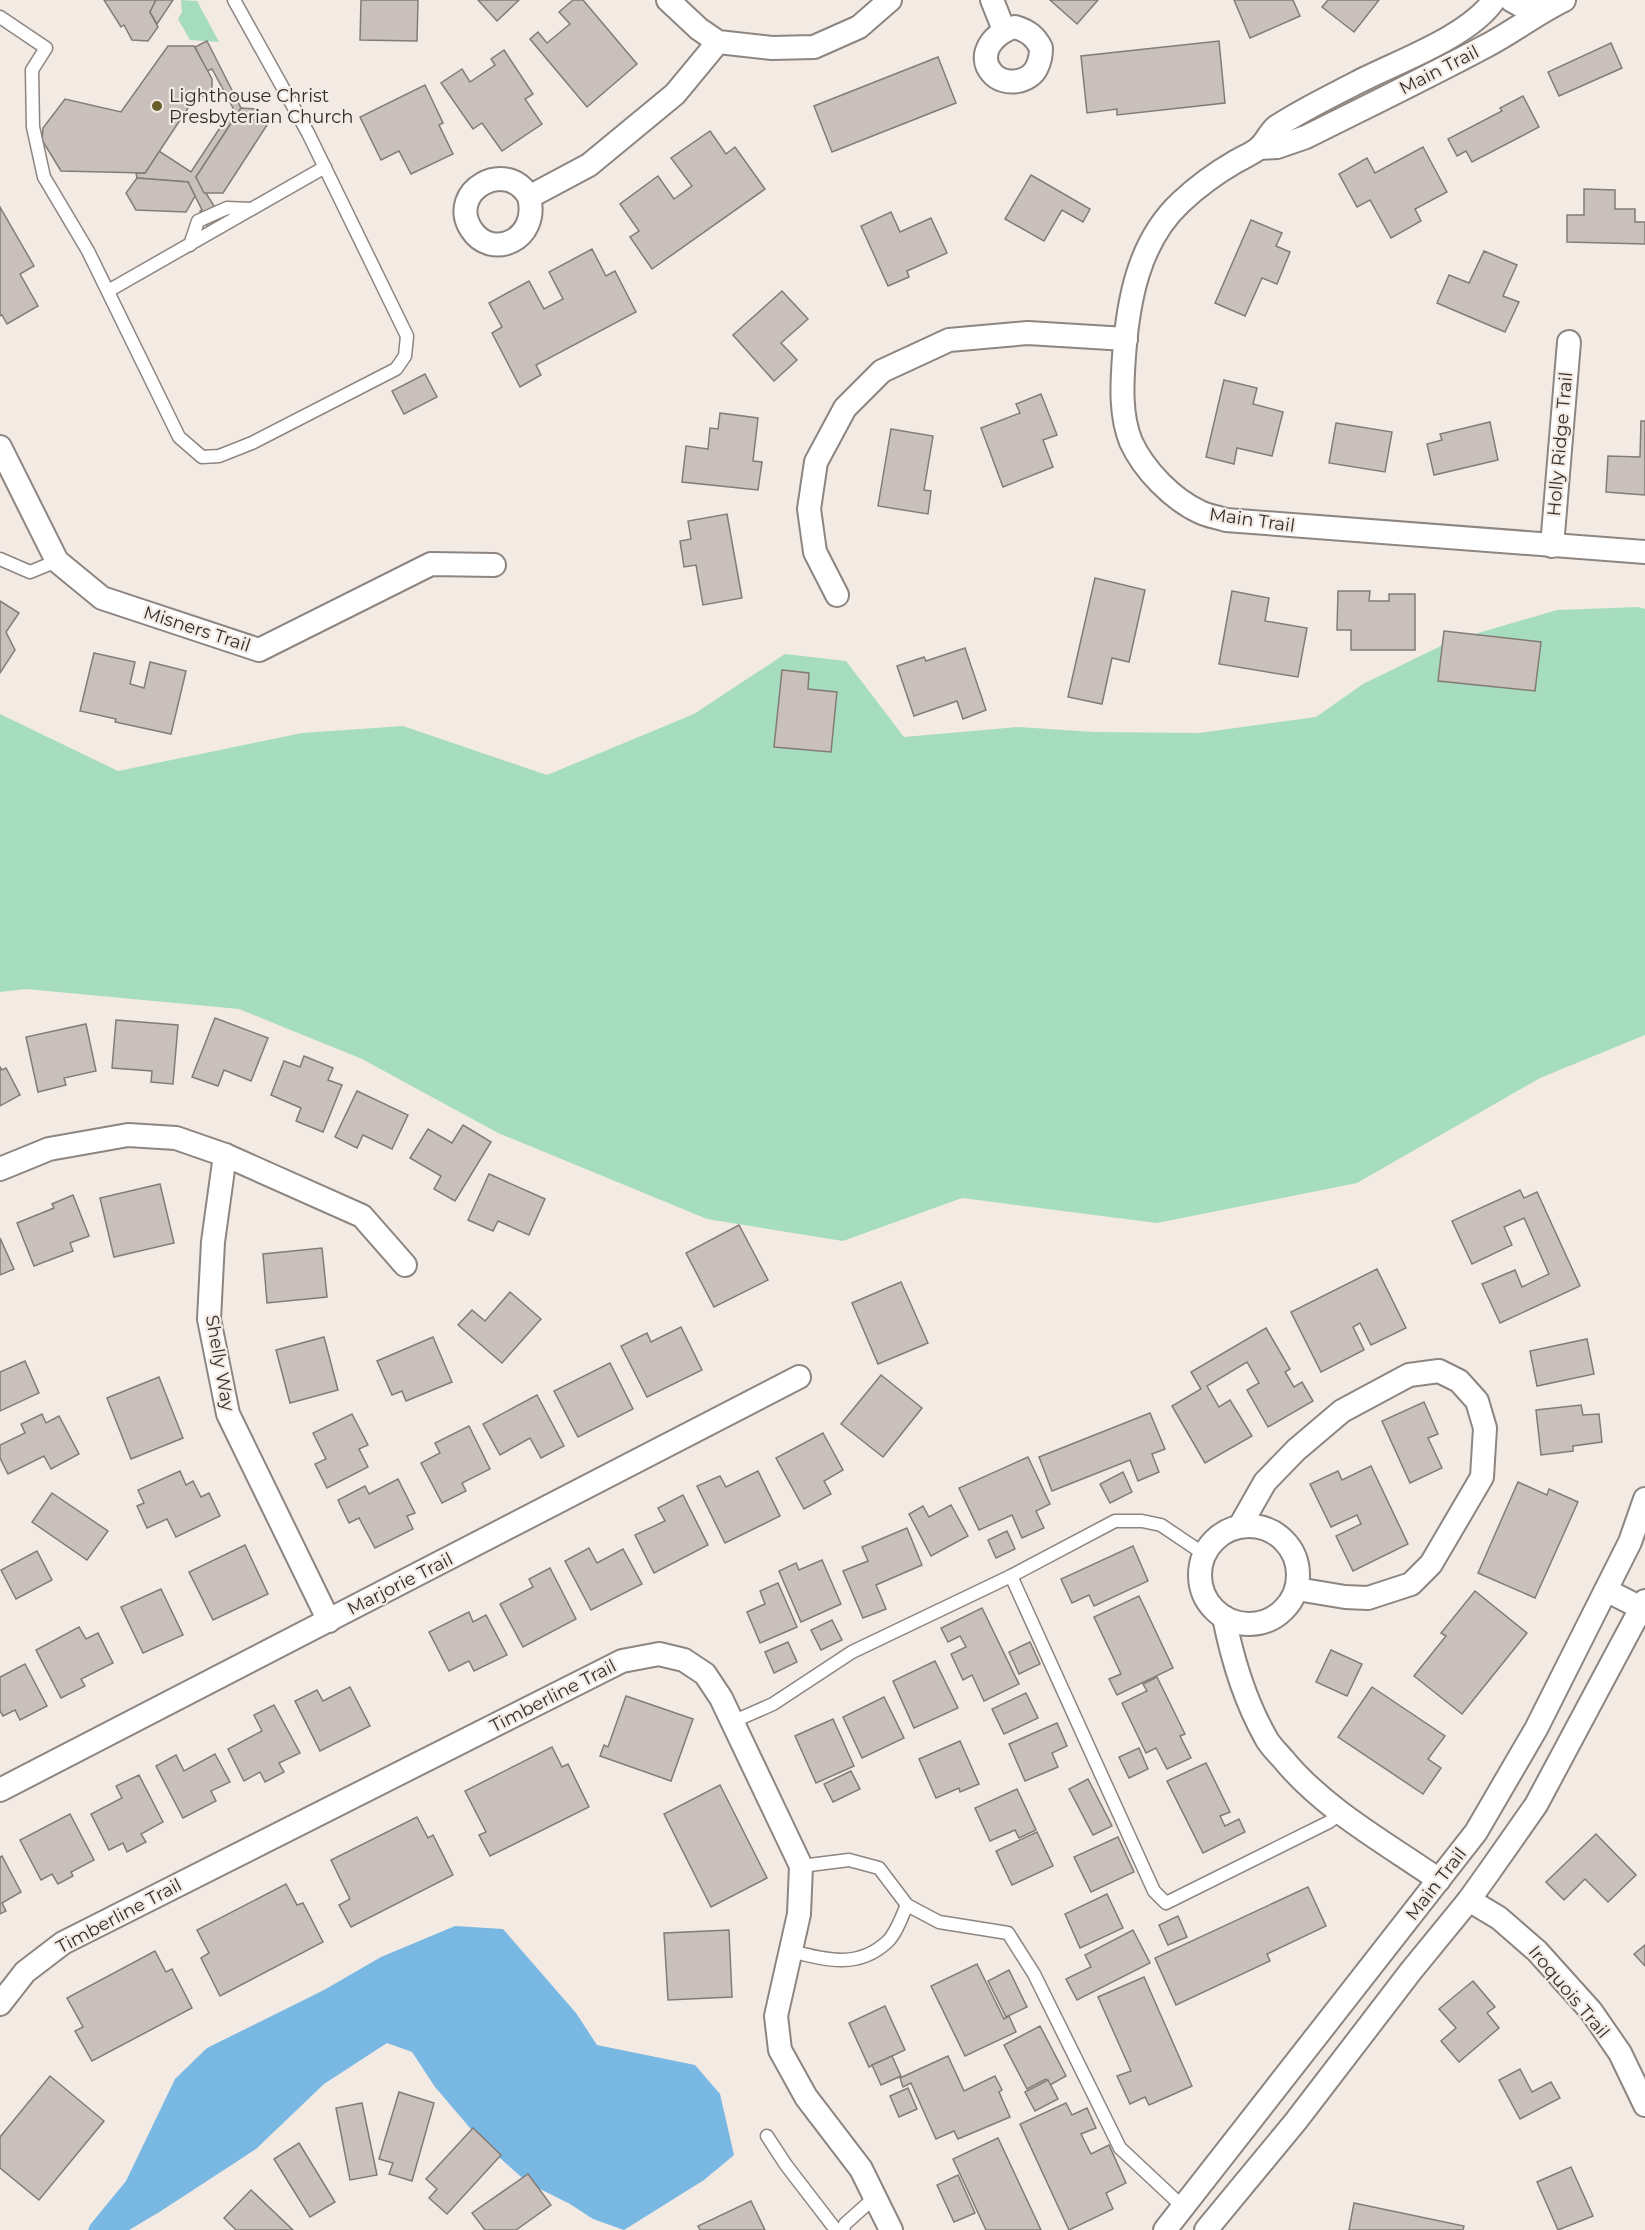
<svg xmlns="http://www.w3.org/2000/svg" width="1645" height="2230" font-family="Montserrat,sans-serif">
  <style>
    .green { fill: #a6ddbf }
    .water { fill: #7ab8e4 }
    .building { fill: #c9c0bb; stroke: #837b76; stroke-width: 1.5 }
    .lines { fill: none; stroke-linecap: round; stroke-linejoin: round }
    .service-casing { stroke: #8d8580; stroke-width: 15 }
    .minor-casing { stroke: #8d8580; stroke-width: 26 }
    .service { stroke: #fff; stroke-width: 12 }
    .minor { stroke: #fff; stroke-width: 22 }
    .poi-dot { fill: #675d2a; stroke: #f3eae4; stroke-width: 2 }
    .labels { text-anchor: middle; stroke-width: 4.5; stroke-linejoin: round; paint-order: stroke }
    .street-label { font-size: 18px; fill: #312e2c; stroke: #f3eae4 }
    .poi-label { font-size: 18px; fill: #312e2c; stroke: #f3eae4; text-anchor: start }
  </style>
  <rect width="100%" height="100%" fill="#f3eae4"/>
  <g class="green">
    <polygon points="181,0 197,1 219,42 190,40 178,19 182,12"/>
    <polygon points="1638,607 1645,609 1645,1035 1540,1078 1357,1183 1157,1223 962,1198 843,1241 707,1219 498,1133 362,1059 239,1009 26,989 0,992 0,714 118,771 302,733 403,726 547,775 694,714 785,654 846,661 904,737 1019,727 1094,732 1199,733 1316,717 1363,684 1451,641 1557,610"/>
  </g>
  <polygon class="water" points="455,1926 503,1929 576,2013 597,2045 695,2065 720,2094 734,2155 704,2180 624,2230 593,2219 570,2204 528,2183 482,2142 435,2087 412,2052 387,2043 324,2084 256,2149 161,2211 129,2230 88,2230 90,2225 126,2181 175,2079 207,2048 324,1990 381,1957"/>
  <g class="building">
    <polygon points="104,0 156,0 150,12 158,27 148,41 132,40 124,25 121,27"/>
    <polygon points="156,0 173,0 157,24 150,12"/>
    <polygon points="361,0 418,0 417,41 360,40"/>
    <polygon points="478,0 519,0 497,21"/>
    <polygon points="573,0 583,0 637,64 587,107 530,39 538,32 547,43 570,24 559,12"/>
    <polygon points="1050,0 1098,0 1077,24"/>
    <polygon points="1234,0 1293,0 1300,16 1250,38"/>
    <polygon points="1328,0 1379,0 1354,32 1322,7"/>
    <polygon points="207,41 241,108 196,177 222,219 208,227 200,211 202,210 188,182 137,178 136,173 145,173 159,151 191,172 233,108 212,69 207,71 195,47"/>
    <polygon points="1219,41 1225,103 1117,115 1117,109 1087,113 1081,56"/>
    <polygon points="1611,43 1622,68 1559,96 1548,72"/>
    <polygon points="168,46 194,46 212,79 212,97 196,96 145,173 61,171 42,140 43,128 65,99 121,112"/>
    <polygon points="504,50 533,94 525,99 542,124 502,151 482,123 473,129 441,83 462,69 470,82 495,65 491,59"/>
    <polygon points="938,57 956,103 832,152 814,106"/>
    <polygon points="425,85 443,123 439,125 453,154 411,174 399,151 381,160 360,117"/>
    <polygon points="1523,96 1539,127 1472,162 1466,151 1457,156 1448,139 1502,111 1500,108"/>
    <polygon points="241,108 258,109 267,125 223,193 204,193 196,177"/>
    <polygon points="710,131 726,154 735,147 765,189 652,269 630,237 639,231 620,204 658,176 674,199 692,186 671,158"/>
    <polygon points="1423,147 1447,192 1415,209 1421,221 1391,238 1370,200 1357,207 1339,174 1367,158 1375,173"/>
    <polygon points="1031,175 1090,209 1083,222 1062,210 1044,241 1005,219"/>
    <polygon points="137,178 188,182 195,196 186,212 136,210 126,193"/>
    <polygon points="1584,189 1615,190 1615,209 1635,209 1635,222 1645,222 1645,244 1567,242 1567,215 1584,215"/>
    <polygon points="0,207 34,266 20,274 38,306 7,324 2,315 0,316"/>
    <polygon points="891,212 900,232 931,218 947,253 907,271 909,277 888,286 861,226"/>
    <polygon points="1251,220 1282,233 1276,246 1290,252 1277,284 1262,278 1245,316 1215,303"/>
    <polygon points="592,249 606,276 615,271 636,312 536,365 541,375 520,387 492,333 502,327 489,303 529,281 544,309 563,299 549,272"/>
    <polygon points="1484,251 1517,265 1503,296 1519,302 1505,332 1437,303 1449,275 1469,283"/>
    <polygon points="782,291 808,319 781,343 797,360 774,381 733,335"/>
    <polygon points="425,374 437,397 404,414 392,391"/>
    <polygon points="1224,380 1257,388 1253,404 1283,412 1272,456 1237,448 1234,464 1206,457"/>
    <polygon points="1041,394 1057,435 1043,440 1053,467 1003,487 981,428 1020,413 1016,404"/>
    <polygon points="720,413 758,418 753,461 762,462 758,490 682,482 686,446 708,449 710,428 718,429"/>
    <polygon points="1641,421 1645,421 1645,495 1606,492 1608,456 1640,457"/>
    <polygon points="1490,422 1498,460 1434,475 1427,444 1442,440 1440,434"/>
    <polygon points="1336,423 1392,432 1385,472 1329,463"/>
    <polygon points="891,429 933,436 924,490 931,491 928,514 878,506"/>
    <polygon points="727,514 742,598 703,605 696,565 684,567 680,541 691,539 688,521"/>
    <polygon points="1095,578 1145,590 1129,662 1112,658 1102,704 1068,697"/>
    <polygon points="1232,591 1269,598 1265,621 1307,628 1298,677 1219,664"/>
    <polygon points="1338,591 1370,591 1369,601 1389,601 1389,594 1415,594 1415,650 1351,650 1351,630 1337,630"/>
    <polygon points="0,601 19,613 6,632 15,650 0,673"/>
    <polygon points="1444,631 1541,642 1535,691 1438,681"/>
    <polygon points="965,648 986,710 963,719 957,701 914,716 897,666 924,657 926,661"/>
    <polygon points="94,653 135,662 130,684 144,688 150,662 186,671 171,734 115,722 116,719 80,711"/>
    <polygon points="782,670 809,673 808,689 837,692 831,752 774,747"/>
    <polygon points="215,1018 268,1038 251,1081 224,1070 218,1086 192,1077"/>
    <polygon points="116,1020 178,1025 173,1084 151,1082 152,1071 112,1068"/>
    <polygon points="86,1024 96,1071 64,1078 66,1085 38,1092 26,1037"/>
    <polygon points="304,1056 333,1068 328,1080 342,1085 323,1132 296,1121 301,1108 271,1095 284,1061 300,1067"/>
    <polygon points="0,1067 2,1070 6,1068 20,1095 0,1106"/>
    <polygon points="357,1091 408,1115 392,1149 363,1135 357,1148 335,1137"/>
    <polygon points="463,1125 491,1142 455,1201 434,1189 441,1176 410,1158 428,1129 452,1143"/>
    <polygon points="489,1174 545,1199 529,1235 498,1221 493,1231 468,1220"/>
    <polygon points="160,1184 174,1243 114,1257 100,1198"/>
    <polygon points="1520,1190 1524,1198 1537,1192 1580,1286 1500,1323 1482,1284 1515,1270 1522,1287 1549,1274 1524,1218 1504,1227 1512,1245 1472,1264 1452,1221"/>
    <polygon points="73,1195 89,1236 70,1243 73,1251 34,1266 17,1223 54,1208 52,1204"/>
    <polygon points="739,1225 768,1280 714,1307 686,1253"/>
    <polygon points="0,1238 14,1269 0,1275"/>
    <polygon points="322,1248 327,1297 267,1303 263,1254"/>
    <polygon points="1377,1269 1406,1328 1371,1345 1360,1323 1353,1327 1364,1350 1321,1372 1291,1312"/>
    <polygon points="901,1282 928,1343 878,1364 852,1303"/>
    <polygon points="510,1292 541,1319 502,1363 458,1325 472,1310 485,1321"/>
    <polygon points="681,1327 702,1370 647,1397 621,1346 647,1333 651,1342"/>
    <polygon points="1266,1328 1290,1369 1285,1372 1294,1387 1302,1382 1313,1401 1268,1427 1247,1390 1259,1383 1247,1362 1207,1386 1219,1407 1230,1400 1252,1436 1205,1463 1172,1406 1201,1389 1191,1372"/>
    <polygon points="324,1337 338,1390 290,1403 276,1350"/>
    <polygon points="433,1337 452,1382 406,1401 402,1391 392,1395 377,1361"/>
    <polygon points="1587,1339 1594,1374 1537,1386 1530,1351"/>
    <polygon points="25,1361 39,1393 0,1411 0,1372"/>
    <polygon points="610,1363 633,1409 578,1437 554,1391"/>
    <polygon points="881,1375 922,1408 883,1457 841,1424"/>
    <polygon points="159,1377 183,1438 131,1459 107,1398"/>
    <polygon points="537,1395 564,1446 541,1458 530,1438 500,1455 483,1424"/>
    <polygon points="1424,1402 1438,1434 1428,1438 1442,1468 1410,1483 1382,1421"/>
    <polygon points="1581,1405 1583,1415 1599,1414 1602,1442 1573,1446 1573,1451 1541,1455 1536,1410"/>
    <polygon points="1150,1413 1165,1449 1152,1454 1159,1472 1138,1481 1130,1460 1052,1491 1039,1457"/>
    <polygon points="42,1414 46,1423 59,1416 79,1454 51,1469 44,1456 8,1474 0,1458 0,1445 25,1433 21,1424"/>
    <polygon points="352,1414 368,1445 359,1449 368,1467 327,1488 315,1464 326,1459 313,1433"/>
    <polygon points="469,1426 490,1469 462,1483 466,1491 442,1503 421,1463 440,1453 435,1443"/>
    <polygon points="823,1433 843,1470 824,1481 831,1494 804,1509 776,1458"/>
    <polygon points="1028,1457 1050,1504 1036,1511 1044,1528 1022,1538 1012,1515 979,1530 959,1488"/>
    <polygon points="1371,1466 1408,1544 1353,1571 1336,1536 1361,1524 1357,1515 1331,1527 1310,1484 1338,1471 1342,1480"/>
    <polygon points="180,1471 186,1485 193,1481 201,1497 209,1493 220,1516 176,1537 167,1519 147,1528 137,1506 144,1503 138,1490"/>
    <polygon points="758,1471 780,1516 725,1543 697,1486 720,1476 726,1487"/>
    <polygon points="1123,1472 1132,1492 1110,1503 1100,1484"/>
    <polygon points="398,1479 415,1513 407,1516 413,1529 375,1548 359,1518 349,1523 338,1500 365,1486 369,1494"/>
    <polygon points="1518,1482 1547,1495 1549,1489 1578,1502 1535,1598 1478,1573"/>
    <polygon points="52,1493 108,1531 87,1560 32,1522"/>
    <polygon points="683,1495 708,1545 654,1573 635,1535 665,1521 658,1508"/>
    <polygon points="951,1505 968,1536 931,1556 909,1514 923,1506 929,1517"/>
    <polygon points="907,1528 922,1565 876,1585 886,1609 863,1618 843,1571 868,1561 862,1547"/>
    <polygon points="1007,1531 1015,1549 996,1558 988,1540"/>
    <polygon points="245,1545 268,1594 213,1620 189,1572"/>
    <polygon points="1133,1546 1148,1581 1094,1606 1089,1595 1072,1603 1061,1579"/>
    <polygon points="589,1548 597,1563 623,1549 642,1584 591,1610 565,1561"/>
    <polygon points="37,1551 52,1580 16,1599 1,1570"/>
    <polygon points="822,1560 841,1604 801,1622 779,1571 796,1563 799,1570"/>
    <polygon points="550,1568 576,1619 523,1647 500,1604 533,1587 529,1579"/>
    <polygon points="778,1583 797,1627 760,1643 747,1612 765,1604 760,1591"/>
    <polygon points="161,1589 183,1635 143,1653 121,1607"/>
    <polygon points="1475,1591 1527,1633 1462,1714 1414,1676 1446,1636 1441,1633"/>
    <polygon points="1139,1596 1173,1668 1117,1695 1109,1679 1121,1674 1094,1617"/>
    <polygon points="982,1608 1019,1684 984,1701 972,1675 963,1680 951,1654 966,1647 960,1636 948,1642 941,1628"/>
    <polygon points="469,1612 473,1622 486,1615 507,1655 474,1671 469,1661 449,1671 429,1632"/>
    <polygon points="832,1620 842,1640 821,1650 811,1630"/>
    <polygon points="79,1627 86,1639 98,1633 113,1663 81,1679 85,1686 61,1698 36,1650"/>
    <polygon points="788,1642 797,1662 774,1673 765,1652"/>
    <polygon points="1030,1642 1040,1664 1019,1674 1009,1652"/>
    <polygon points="1331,1650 1362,1664 1347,1696 1316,1682"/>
    <polygon points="935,1661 958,1708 914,1728 893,1681"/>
    <polygon points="25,1664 47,1706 20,1720 15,1710 3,1716 0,1711 0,1677"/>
    <polygon points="1157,1677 1185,1734 1180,1736 1191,1758 1167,1769 1156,1748 1146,1753 1122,1703 1147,1691 1143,1684"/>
    <polygon points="350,1687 370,1726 320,1751 295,1701 317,1690 323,1701"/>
    <polygon points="1372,1687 1445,1736 1428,1759 1441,1768 1423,1794 1338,1737"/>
    <polygon points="1026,1693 1038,1718 1004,1734 992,1709"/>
    <polygon points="626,1696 693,1719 671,1781 600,1756 604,1745 608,1747"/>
    <polygon points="884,1697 904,1738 862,1758 843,1717"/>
    <polygon points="274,1705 300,1753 279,1763 284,1772 265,1782 260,1772 244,1781 228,1749 262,1731 254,1715"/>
    <polygon points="833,1719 854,1766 816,1783 795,1736"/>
    <polygon points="1057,1723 1067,1746 1052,1753 1058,1767 1025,1781 1009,1744"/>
    <polygon points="960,1741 979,1784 960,1792 959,1788 936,1798 919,1759"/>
    <polygon points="552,1747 562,1767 568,1764 589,1807 490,1856 479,1835 486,1832 465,1791"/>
    <polygon points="1139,1748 1148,1769 1129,1778 1119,1757"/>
    <polygon points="215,1754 230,1782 211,1791 216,1801 183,1818 156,1766 176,1755 184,1771"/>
    <polygon points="1206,1763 1230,1812 1220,1816 1225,1826 1239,1819 1245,1832 1203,1853 1167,1781"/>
    <polygon points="851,1771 860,1789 833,1802 824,1784"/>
    <polygon points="139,1775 163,1822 141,1834 146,1842 127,1852 123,1843 109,1850 91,1814 122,1798 116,1786"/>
    <polygon points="1088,1779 1112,1826 1093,1835 1069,1789"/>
    <polygon points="720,1785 767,1878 711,1907 664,1814"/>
    <polygon points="1017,1789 1036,1830 1019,1838 1015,1830 990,1841 975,1808"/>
    <polygon points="70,1814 94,1860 71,1872 73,1876 58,1884 52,1874 41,1880 20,1840"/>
    <polygon points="417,1817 428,1838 433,1835 453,1875 351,1927 339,1905 350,1899 331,1860"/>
    <polygon points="1037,1832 1053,1866 1012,1885 996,1851"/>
    <polygon points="1596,1834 1636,1875 1608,1902 1585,1879 1564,1900 1546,1882"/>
    <polygon points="1118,1837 1134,1872 1091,1892 1074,1857"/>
    <polygon points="2,1856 21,1892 2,1903 6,1911 0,1914 0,1857"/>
    <polygon points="286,1884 297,1905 303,1903 323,1942 220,1996 201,1958 209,1953 197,1930"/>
    <polygon points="1308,1887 1326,1926 1267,1954 1270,1961 1176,2005 1155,1958"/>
    <polygon points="1107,1894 1123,1928 1080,1948 1065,1914"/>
    <polygon points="1178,1916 1187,1937 1168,1945 1159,1925"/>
    <polygon points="729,1930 732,1997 668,2000 664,1933"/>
    <polygon points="1133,1930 1150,1963 1077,2000 1066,1979 1091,1967 1085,1955"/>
    <polygon points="1645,1945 1645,1966 1634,1954"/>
    <polygon points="155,1951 166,1972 172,1969 192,2008 92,2061 75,2031 83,2027 67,1998"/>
    <polygon points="977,1964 1004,2019 1009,2016 1016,2032 965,2056 931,1986"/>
    <polygon points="1009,1970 1027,2007 1006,2017 988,1981"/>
    <polygon points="1144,1977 1192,2086 1149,2105 1145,2097 1130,2104 1117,2076 1131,2071 1098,1997"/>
    <polygon points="1473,1981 1495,2007 1487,2013 1499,2028 1459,2062 1441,2041 1456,2028 1439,2009"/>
    <polygon points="885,2006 905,2050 869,2067 849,2023"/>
    <polygon points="1040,2026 1066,2076 1050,2085 1046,2079 1027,2089 1004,2045"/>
    <polygon points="892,2056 901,2076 881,2085 872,2065"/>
    <polygon points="948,2056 964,2091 995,2076 1002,2090 999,2092 1010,2117 958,2139 954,2131 936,2139 911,2083 903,2087 900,2078"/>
    <polygon points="1520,2069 1532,2092 1551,2082 1560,2098 1520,2119 1499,2080"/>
    <polygon points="50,2076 104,2121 39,2200 0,2168 0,2137"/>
    <polygon points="1048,2080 1058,2099 1035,2111 1025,2092"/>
    <polygon points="908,2088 917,2109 899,2117 890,2096"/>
    <polygon points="399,2092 434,2103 412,2181 389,2174 393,2163 379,2159"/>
    <polygon points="362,2103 377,2175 350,2180 336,2108"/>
    <polygon points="1066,2103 1072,2115 1087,2108 1096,2128 1081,2134 1091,2154 1109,2145 1126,2183 1106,2193 1113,2209 1069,2230 1020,2124"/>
    <polygon points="473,2128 501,2155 447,2214 429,2198 437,2189 426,2179"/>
    <polygon points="998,2138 1041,2230 986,2230 953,2159"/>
    <polygon points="299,2143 335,2202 310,2217 274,2159"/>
    <polygon points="1571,2167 1593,2216 1558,2230 1537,2182"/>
    <polygon points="528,2174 551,2205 516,2230 485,2230 472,2213"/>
    <polygon points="958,2175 975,2213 954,2222 937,2185"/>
    <polygon points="251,2190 293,2230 236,2230 224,2218"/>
    <polygon points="751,2201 765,2230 700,2230 698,2226"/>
    <polygon points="1354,2203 1464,2226 1463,2230 1349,2230"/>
  </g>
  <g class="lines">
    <defs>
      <g id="service">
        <polyline points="0,17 46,48 32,70 33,127 44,177 88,251 179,437 202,457 219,456 252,443 396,369 405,356 407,336 308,133 234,0"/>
        <polyline points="190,245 198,221 227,208 251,209"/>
        <polyline points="108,291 325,167"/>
        <polyline points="0,559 30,572 57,561"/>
        <polyline points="1011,1576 1154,1891 1166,1903 1329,1822 1341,1813"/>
        <polyline points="732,1722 773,1704 852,1652 1011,1576 1115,1521 1142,1521 1161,1525 1204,1554"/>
        <polyline points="801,1866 849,1860 879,1868 907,1905 939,1922 1008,1933 1034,1974 1120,2148 1183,2207"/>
        <path d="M791,1951c35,9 67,18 96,-9 9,-8 15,-26 20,-37"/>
        <polyline points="767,2136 786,2165 836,2230"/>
        <polyline points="843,2230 845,2224 875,2197"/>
      </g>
      <g id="minor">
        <polyline points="668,0 699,29 718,42 772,48 814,47 859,27 890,0"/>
        <polyline points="992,0 1004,30"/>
        <path d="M1494,0c-25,37 -98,62 -138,83 -27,14 -56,28 -80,44 -7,6 -10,15 -17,21 -7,6 -16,9 -24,14 -19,11 -38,25 -54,40 -43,40 -53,100 -57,154 -2,28 -4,59 7,86 13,28 41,57 69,70 8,4 17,5 26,8l419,32"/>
        <polyline points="1511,0 1522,6 1546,9"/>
        <path d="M1015,27c13,4 20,9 26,21 0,6 -1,13 -4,19 -7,16 -33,20 -45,6 -17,-19 4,-42 23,-46z"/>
        <path d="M1259,148l18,-1 29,-10c60,-30 120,-59 180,-91 27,-14 51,-33 78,-46"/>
        <path d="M529,197c-22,-40 -82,-6 -58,32 20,32 69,11 58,-32l60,-32 86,-71 43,-52"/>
        <polyline points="0,447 57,561 102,598 259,650 431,564 494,565"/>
        <polyline points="1552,546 1569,342"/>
        <polyline points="837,595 815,552 809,509 816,462 845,408 882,371 949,340 1028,333 1126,339"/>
        <polyline points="225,1155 213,1242 209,1319 228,1414 329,1621"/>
        <polyline points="0,1169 49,1149 128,1135 176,1138 225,1155 362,1216 405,1265"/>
        <circle cx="1249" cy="1575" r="49"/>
        <polyline points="1240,1526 1265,1482 1296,1450 1342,1411 1409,1375 1439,1371 1459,1381 1477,1401 1485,1428 1482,1477 1431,1564 1411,1584 1368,1598 1345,1597 1297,1589"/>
        <polyline points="1606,1590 1641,1608"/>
        <path d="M1224,1617c8,41 21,84 42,121 4,8 12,15 17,21 42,51 103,84 156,121"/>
        <polyline points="0,1790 799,1377"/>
        <polyline points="1469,1900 1499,1918 1537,1951 1591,2011 1620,2053 1645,2105"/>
        <polyline points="0,2004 25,1972 63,1943 622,1661 659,1654 684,1660 705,1674 721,1698 801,1866 799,1914 776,2016 780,2050 806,2097 861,2169 891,2230"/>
        <polyline points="1165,2230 1476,1832 1536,1729 1630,1542 1645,1499"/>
        <polyline points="1206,2230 1296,2121 1411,1971 1469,1900 1489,1872 1536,1805 1645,1601"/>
      </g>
    </defs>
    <use href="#service" class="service-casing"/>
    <use href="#minor" class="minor-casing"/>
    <use href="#service" class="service"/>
    <use href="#minor" class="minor"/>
  </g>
  <circle class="poi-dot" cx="157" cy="106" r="6"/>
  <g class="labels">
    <g class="street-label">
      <text transform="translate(1439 70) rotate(-27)" y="6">Main Trail</text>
      <text transform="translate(1560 444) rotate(-85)" y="6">Holly Ridge Trail</text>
      <text transform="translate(1252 520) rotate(8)" y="6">Main Trail</text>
      <text transform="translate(197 629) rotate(18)" y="6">Misners Trail</text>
      <text transform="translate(220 1363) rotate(80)" y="6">Shelly Way</text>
      <text transform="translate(400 1584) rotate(-27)" y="6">Marjorie Trail</text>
      <text transform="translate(553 1696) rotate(-27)" y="6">Timberline Trail</text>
      <text transform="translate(1436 1884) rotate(-52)" y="6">Main Trail</text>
      <text transform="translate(119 1916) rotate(-28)" y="6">Timberline Trail</text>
      <text transform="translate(1569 1992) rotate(50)" y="6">Iroquois Trail</text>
    </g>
    <g class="poi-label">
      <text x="169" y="102">Lighthouse Christ<tspan x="169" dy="21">Presbyterian Church</tspan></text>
    </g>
  </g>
</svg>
